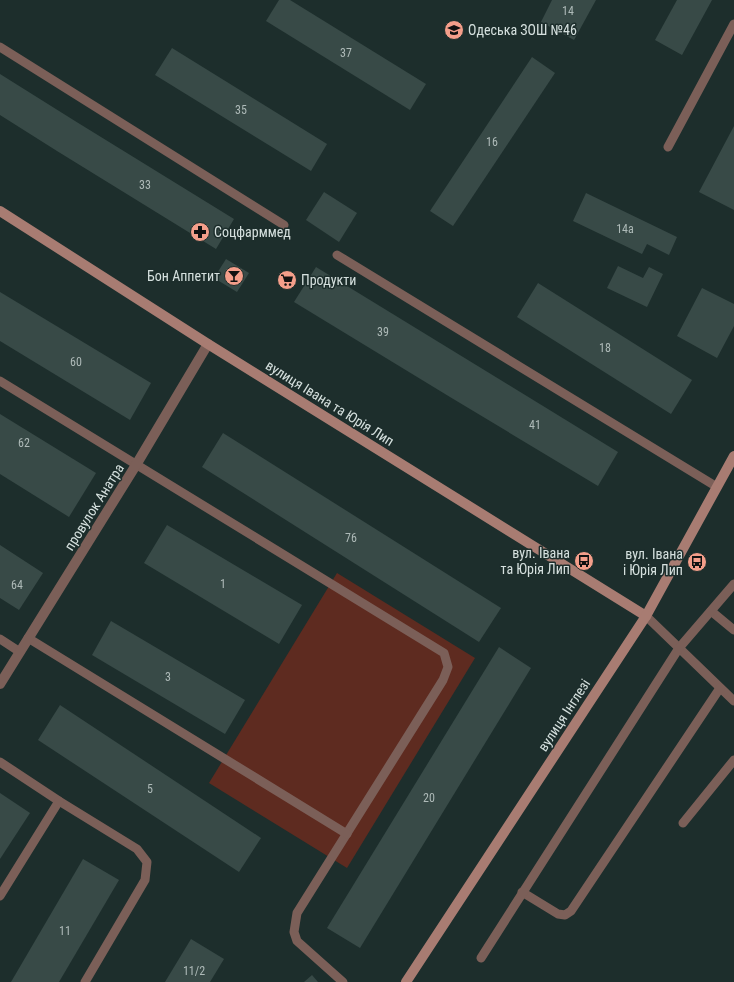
<svg xmlns="http://www.w3.org/2000/svg" width="734" height="982" font-family="'Roboto Condensed',sans-serif">
  <style>
    .green { fill: #5e2b20 }
    .building { fill: #384a47 }
    .lines { fill: none; stroke-linecap: round; stroke-linejoin: round }
    .lane { stroke: #7b5f58; stroke-width: 9 }
    .street { stroke: #7b5f58; stroke-width: 10 }
    .secondary { stroke: #a87c72; stroke-width: 10 }
    .labels { text-anchor: middle; stroke-width: 3; stroke-linejoin: round; paint-order: stroke }
    .number-label { font-size: 12px; fill: #aebab8 }
    .poi-label { font-size: 14px; fill: #d5e0de; stroke: #1d2e2c; text-anchor: start }
    .street-label { font-size: 14px; fill: #d5e0de; stroke: #1d2e2c }
  </style>
  <rect width="100%" height="100%" fill="#1d2e2c"/>
  <polygon class="green" points="337,573 475,658 347,868 209,783"/>
  <g class="building">
    <polygon points="279,0 290,0 426,84 410,110 266,21"/>
    <polygon points="552,0 596,0 574,40 541,22"/>
    <polygon points="677,0 712,0 682,55 655,40"/>
    <polygon points="172,48 327,144 311,171 155,75"/>
    <polygon points="532,57 555,73 453,226 430,211"/>
    <polygon points="0,74 75,121 234,219 216,249 57,151 0,115"/>
    <polygon points="734,126 734,210 699,192"/>
    <polygon points="324,192 357,213 339,242 306,220"/>
    <polygon points="586,193 677,237 669,255 647,244 642,254 573,221"/>
    <polygon points="226,259 249,273 237,292 214,278"/>
    <polygon points="618,266 643,278 649,267 663,274 647,307 607,288"/>
    <polygon points="316,267 618,452 598,486 450,397 294,302"/>
    <polygon points="538,283 692,380 671,414 517,317"/>
    <polygon points="702,288 734,304 734,326 717,358 677,336"/>
    <polygon points="0,292 151,383 130,420 0,341"/>
    <polygon points="0,414 96,473 69,517 0,474"/>
    <polygon points="223,433 501,608 479,642 202,467"/>
    <polygon points="167,525 302,605 279,644 144,563"/>
    <polygon points="0,545 43,573 19,610 0,598"/>
    <polygon points="111,621 245,700 225,734 92,655"/>
    <polygon points="499,647 531,668 360,948 327,928"/>
    <polygon points="60,705 261,838 239,872 38,740"/>
    <polygon points="0,793 30,813 0,859"/>
    <polygon points="83,859 119,880 59,982 11,982"/>
    <polygon points="191,939 224,959 210,982 165,982"/>
    <polygon points="312,975 318,982 304,982"/>
  </g>
  <g class="lines">
    <g class="lane">
      <polyline points="0,47 284,225"/>
      <polyline points="668,147 734,24"/>
      <polyline points="337,255 717,487"/>
      <polyline points="0,381 444,653 448,667 443,680 297,913 294,932 297,941 343,982"/>
      <polyline points="711,611 734,630"/>
      <polyline points="646,616 734,701"/>
      <polyline points="28,638 347,834"/>
      <polyline points="0,639 20,652"/>
      <polyline points="0,762 59,801 137,849 147,862 145,880 85,982"/>
      <polyline points="683,823 734,760"/>
      <polyline points="522,892 558,914 565,915 571,911 720,688"/>
      <polyline points="0,896 59,801"/>
      <polyline points="481,958 679,648 734,584"/>
    </g>
    <polyline class="street" points="0,684 136,465 208,344"/>
    <g class="secondary">
      <polyline points="0,211 208,344 646,616"/>
      <polyline points="406,982 646,616 734,456"/>
    </g>
  </g>
  <defs>
    <symbol id="school-disc" viewBox="-11 -11 22 22"><circle r="9.5" fill="#f49e8a" stroke="#1d2e2c"/><path d="M0-5L7-2L0 1L-7-2ZM-4 1L0 2.5L4 1V4Q0 6-4 4Z" fill="#111"/></symbol>
    <symbol id="pharmacy-disc" viewBox="-11 -11 22 22"><circle r="9.5" fill="#f49e8a" stroke="#1d2e2c"/><path d="M-2-6h4v4h4v4h-4v4h-4v-4h-4v-4h4Z" fill="#111"/></symbol>
    <symbol id="bar-disc" viewBox="-11 -11 22 22"><circle r="9.5" fill="#f49e8a" stroke="#1d2e2c"/><path d="M-6-5H6L.8 .8V4.5H3.5V6h-7V4.5H-.8V.8Z" fill="#111"/></symbol>
    <symbol id="supermarket-disc" viewBox="-11 -11 22 22"><circle r="9.5" fill="#f49e8a" stroke="#1d2e2c"/><path d="M-6-5.5h2.5l.6 2H6L4.5 2H-2.5L-4.4-4H-6ZM-1.5 3.2a1.3 1.3 0 1 0 .1 0ZM3 3.2a1.3 1.3 0 1 0 .1 0Z" fill="#111"/></symbol>
    <symbol id="bus-disc" viewBox="-11 -11 22 22"><circle r="9.5" fill="#f49e8a" stroke="#1d2e2c"/><path d="M-5-6H5V4H4V6H2V4H-2V6H-4V4H-5ZM-3.5-4V0h7V-4ZM-3.5 1.2v1.5H-2V1.2ZM2 1.2v1.5H3.5V1.2Z" fill="#111"/></symbol>
  </defs>
  <g fill-rule="evenodd">
    <use href="#school-disc" x="443" y="19" width="22" height="22"/>
    <use href="#pharmacy-disc" x="189" y="221" width="22" height="22"/>
    <use href="#bar-disc" x="223" y="265" width="22" height="22"/>
    <use href="#supermarket-disc" x="276" y="269" width="22" height="22"/>
    <use href="#bus-disc" x="573" y="550" width="22" height="22"/>
    <use href="#bus-disc" x="686" y="551" width="22" height="22"/>
  </g>
  <g class="labels">
    <g class="number-label">
      <text x="568" y="15">14</text>
      <text x="346" y="57">37</text>
      <text x="241" y="114">35</text>
      <text x="492" y="146">16</text>
      <text x="145" y="189">33</text>
      <text x="625" y="233">14а</text>
      <text x="383" y="336">39</text>
      <text x="605" y="352">18</text>
      <text x="76" y="366">60</text>
      <text x="535" y="429">41</text>
      <text x="24" y="447">62</text>
      <text x="351" y="542">76</text>
      <text x="223" y="588">1</text>
      <text x="17" y="589">64</text>
      <text x="168" y="681">3</text>
      <text x="150" y="793">5</text>
      <text x="429" y="802">20</text>
      <text x="65" y="935">11</text>
      <text x="194" y="975">11/2</text>
    </g>
    <g class="poi-label">
      <text x="468" y="35">Одеська ЗОШ №46</text>
      <text x="214" y="237">Соцфарммед</text>
      <text x="220" y="281" text-anchor="end">Бон Аппетит</text>
      <text x="301" y="285">Продукти</text>
      <text x="570" y="558" text-anchor="end">вул. Івана<tspan x="570" dy="16">та Юрія Лип</tspan></text>
      <text x="683" y="559" text-anchor="end">вул. Івана<tspan x="683" dy="16">і Юрія Лип</tspan></text>
    </g>
    <g class="street-label">
      <text transform="translate(330 403) rotate(32)" y="5">вулиця Івана та Юрія Лип</text>
      <text transform="translate(94 507) rotate(-58)" y="5">провулок Анатра</text>
      <text transform="translate(564 715) rotate(-57)" y="5">вулиця Інглезі</text>
    </g>
  </g>
</svg>
